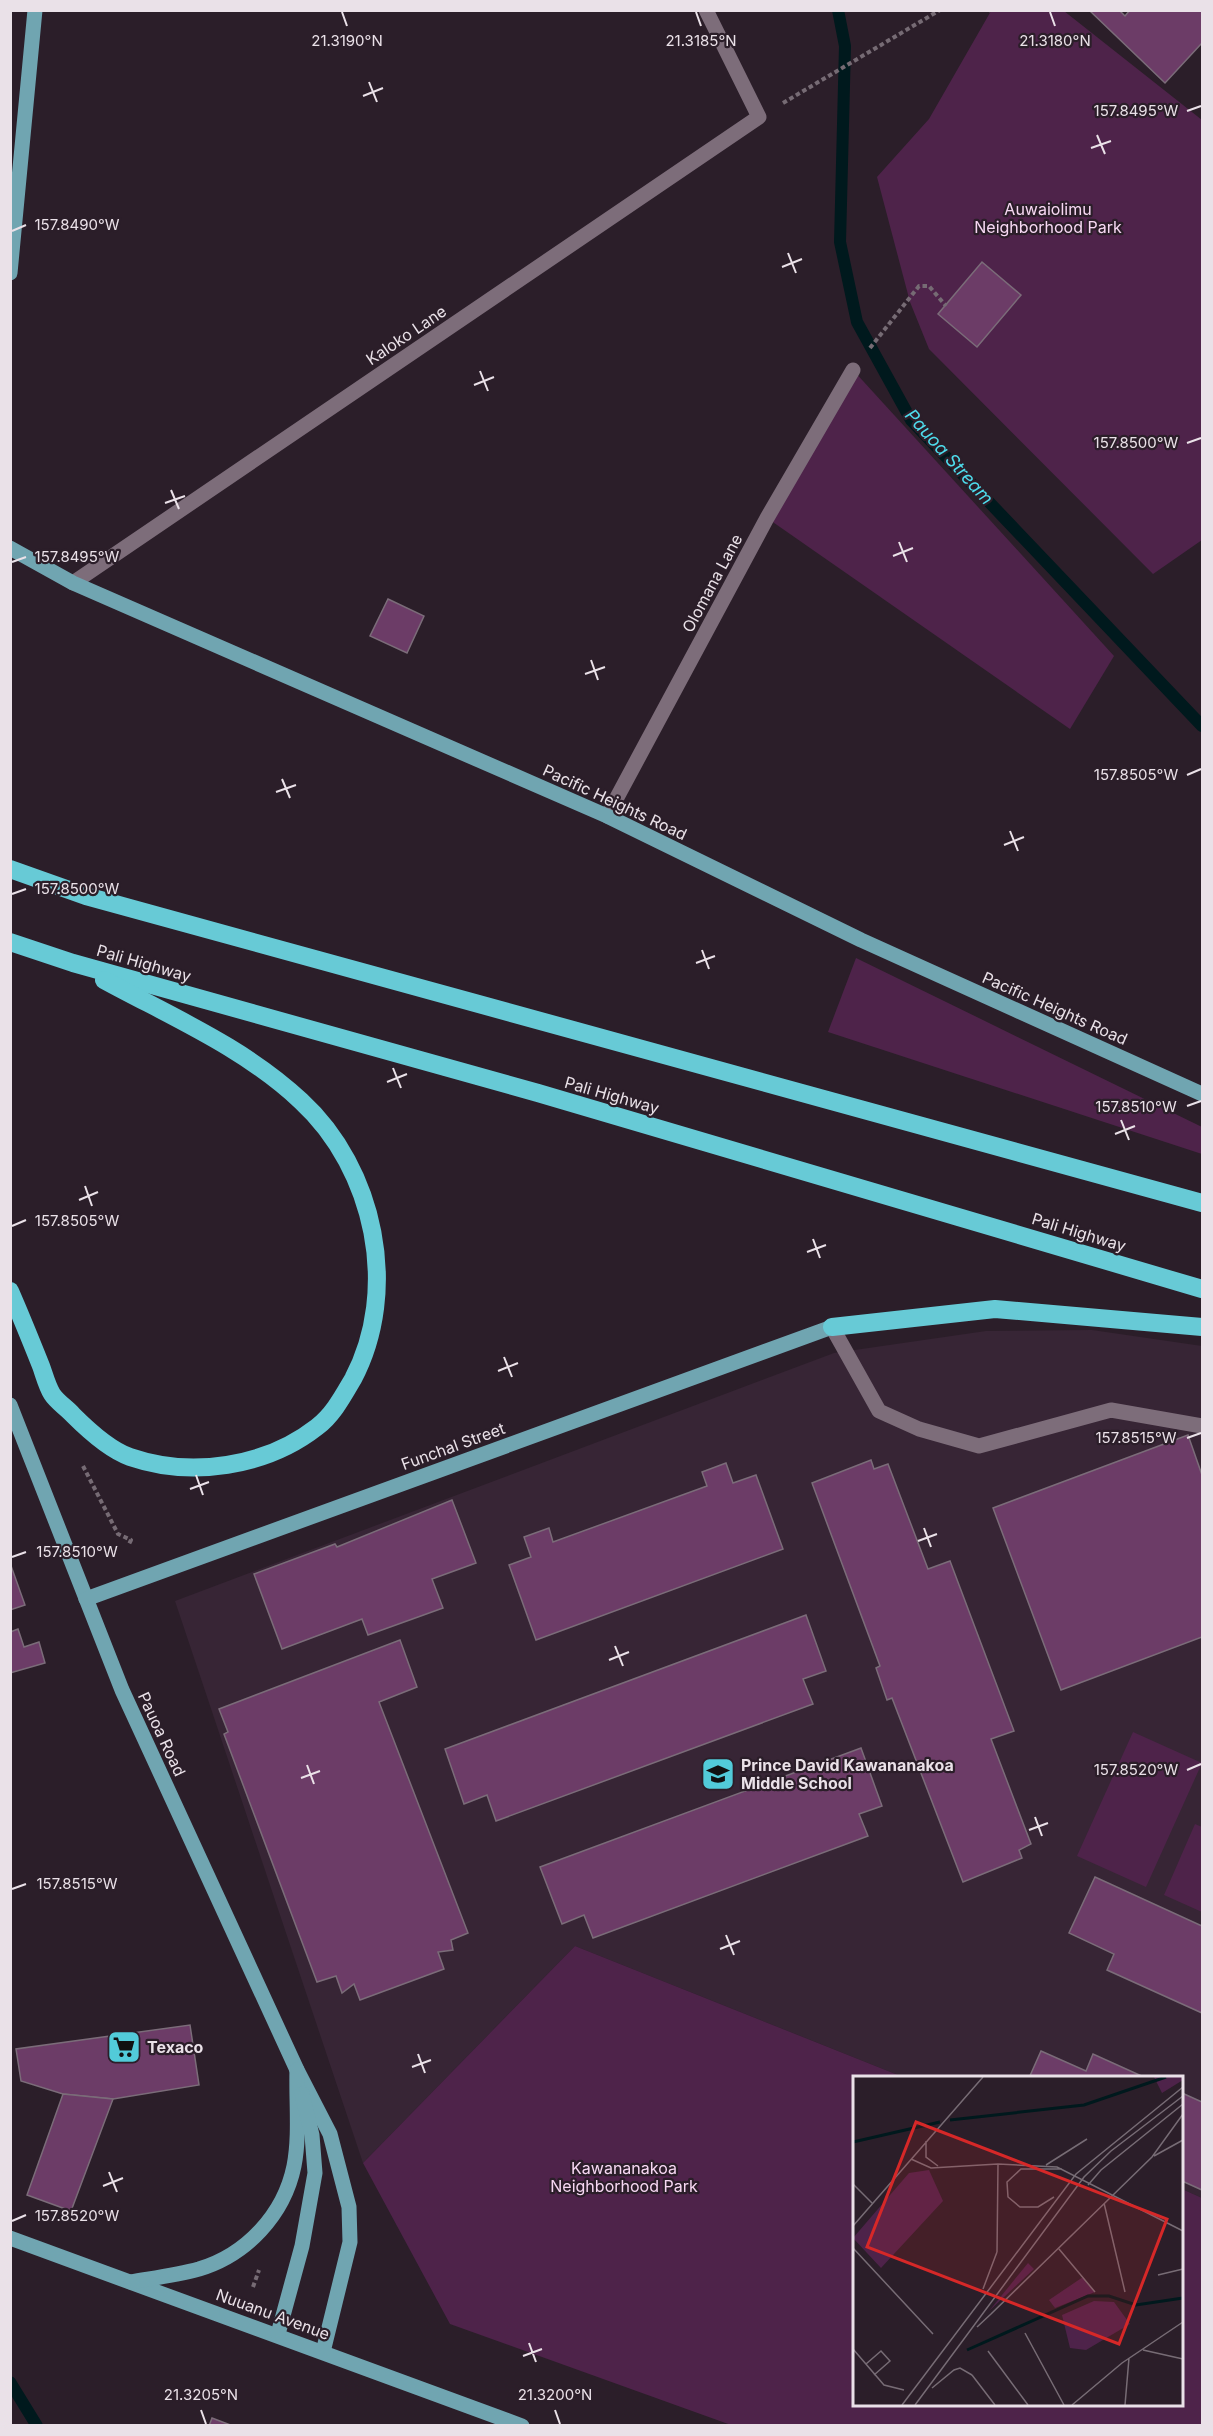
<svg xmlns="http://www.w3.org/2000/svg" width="1213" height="2436" font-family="Inter,sans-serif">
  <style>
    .built { fill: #372535 }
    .green { fill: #4e234a }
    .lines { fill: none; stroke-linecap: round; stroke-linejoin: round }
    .stream { stroke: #00191d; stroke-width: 12 }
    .building { fill: #6c3c67; stroke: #7b6c79; stroke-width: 1.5 }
    .path { stroke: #766b74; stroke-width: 4; stroke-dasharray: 4.5 3; stroke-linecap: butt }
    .minor { stroke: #7d6d7a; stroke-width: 15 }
    .major { stroke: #70a5b1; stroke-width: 15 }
    .highway { stroke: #67cad6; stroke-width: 18 }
    .ticks { fill: none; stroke: #eae1e8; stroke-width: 2 }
    .labels { text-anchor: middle; stroke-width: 4.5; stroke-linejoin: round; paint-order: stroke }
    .park-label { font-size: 16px; fill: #f7d8f3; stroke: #2b1e29 }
    .street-label { font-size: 16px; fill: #eae1e8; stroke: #2b1e29 }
    .poi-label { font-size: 16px; font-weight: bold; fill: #eae1e8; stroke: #2b1e29; text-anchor: start }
    .water-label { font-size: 18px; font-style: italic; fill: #4edcec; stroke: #2b1e29 }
    .inset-river { fill: none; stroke: #00191d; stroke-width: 3 }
    .inset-road { fill: none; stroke: #776c75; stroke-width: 1.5 }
    .view { fill: #d62828; fill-opacity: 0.15; stroke: #d62828; stroke-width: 3 }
    .inset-edge { fill: none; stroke: #eae1e8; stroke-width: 3 }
    .ticks-label { font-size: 15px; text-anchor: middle; fill: #eae1e8; stroke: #2b1e29; stroke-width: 4.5; stroke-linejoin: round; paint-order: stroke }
  </style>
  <rect width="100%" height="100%" fill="#2b1e29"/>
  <polygon class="built" points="1092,1330 1202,1346 1202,2198 1182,2189 1182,2078 903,2077 575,1946 363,2163 175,1601 834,1353 986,1331"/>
  <g class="green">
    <polygon points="991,11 1064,11 1202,120 1202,540 1153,574 929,349 910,302 877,177 929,119"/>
    <polygon points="853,370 1114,656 1070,729 767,518"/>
    <polygon points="856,958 1202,1127 1202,1154 828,1032"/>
    <polygon points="1133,1732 1202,1763 1146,1887 1077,1856"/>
    <polygon points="1195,1824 1202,1827 1202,1912 1164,1895"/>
    <polygon points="575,1946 903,2077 854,2078 854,2404 1182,2404 1182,2189 1202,2198 1202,2425 731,2425 450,2324 363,2163"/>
  </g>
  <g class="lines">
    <g class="stream">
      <polyline points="838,10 845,46 840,242 857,322 911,420 1202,726"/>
      <polyline points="10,2382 37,2426"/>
    </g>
  </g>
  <g class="building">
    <polygon points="1089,10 1119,10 1125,16 1130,10 1202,10 1202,43 1165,83"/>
    <polygon points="982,262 1021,295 977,347 938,314"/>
    <polygon points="388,599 424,616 407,653 370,636"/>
    <polygon points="1188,1435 1202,1475 1202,1637 1061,1690 993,1508"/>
    <polygon points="871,1460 874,1469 888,1464 928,1569 950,1561 1014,1731 991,1739 1031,1844 1019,1850 1022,1858 963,1882 892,1698 887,1700 876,1668 880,1666 812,1483"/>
    <polygon points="726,1463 733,1483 756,1475 783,1549 536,1640 509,1565 531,1557 524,1537 549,1528 553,1542 707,1486 702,1472"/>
    <polygon points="452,1500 476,1563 432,1579 443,1608 368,1635 362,1619 282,1649 254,1574 335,1544 337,1547"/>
    <polygon points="10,1563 25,1605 10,1610"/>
    <polygon points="806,1615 826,1671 803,1679 813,1704 496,1821 487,1795 464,1804 445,1749"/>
    <polygon points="18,1629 24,1647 39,1642 45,1663 10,1673 10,1632"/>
    <polygon points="400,1640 417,1687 379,1702 468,1933 451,1940 453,1950 438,1952 444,1969 360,2000 354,1984 342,1993 336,1976 317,1982 224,1734 228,1732 219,1709"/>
    <polygon points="861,1748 882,1806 859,1814 868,1836 593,1938 584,1915 562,1924 540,1867"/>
    <polygon points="1095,1877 1202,1926 1202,2013 1107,1970 1114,1954 1069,1933"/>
    <polygon points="190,2025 199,2085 113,2099 63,2094 21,2081 16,2049"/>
    <polygon points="1041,2051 1086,2071 1093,2054 1146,2078 1029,2078"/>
    <polygon points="1182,2093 1202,2102 1202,2190 1182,2181"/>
    <polygon points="63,2094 113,2099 71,2211 27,2195"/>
    <polygon points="212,2418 233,2426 209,2426"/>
  </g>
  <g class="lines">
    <g class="path">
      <polyline points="990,10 991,11"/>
      <polyline points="783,103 940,10"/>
      <polyline points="870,348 919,286 929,286 946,306"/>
      <polyline points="83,1466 118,1534 131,1540 128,1546"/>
      <polyline points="253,2287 259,2270"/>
    </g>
    <g class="minor">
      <polyline points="73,583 759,117 706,10"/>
      <polyline points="607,816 767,518 853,370"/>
      <polyline points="832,1327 879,1411 919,1429 979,1446 1111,1410 1202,1426"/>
    </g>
    <g class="major">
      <polyline points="10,273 35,10"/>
      <polyline points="10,548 73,583 607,816 861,940 1202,1094"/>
      <polyline points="10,1405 122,1690 297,2070 330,2134 349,2207 350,2242 323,2352"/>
      <polyline points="86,1599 832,1327"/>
      <polyline points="10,2238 522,2426"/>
      <path d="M131,2282c23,-4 46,-7 68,-13 47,-14 85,-54 95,-103 6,-30 2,-65 3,-96"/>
      <polyline points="278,2334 302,2246 315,2173 312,2135 302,2094"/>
    </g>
    <g class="highway">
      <polyline points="10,869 86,896 1202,1203"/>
      <polyline points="10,942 73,963 538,1093 1202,1289"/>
      <path d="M10,1291c11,25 21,50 31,75 3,8 6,20 11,28 5,8 15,14 21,21 15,15 37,35 57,42 61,21 136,10 187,-30 16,-12 26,-31 36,-48 47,-89 22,-210 -52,-278 -56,-53 -131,-85 -197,-121"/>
      <polyline points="832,1327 995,1309 1202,1327"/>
    </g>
  </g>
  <path class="ticks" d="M342,12l5,14M696,12l5,14M1050,12l5,14M369,82l8,20M363,96l20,-8M1187,111l14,-5M1097,135l8,19M1091,148l20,-7M12,231l14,-6M788,253l8,20M782,267l20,-8M480,371l8,20M474,385l20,-8M1187,443l14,-5M171,490l8,19M165,503l20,-7M899,542l8,20M893,556l20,-8M12,562l14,-5M591,660l7,20M585,674l20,-7M1187,775l14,-6M282,779l8,19M276,792l20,-7M1010,831l8,20M1004,845l20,-8M12,894l14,-5M702,950l7,19M696,963l19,-7M393,1068l8,20M387,1082l20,-8M1187,1106l14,-5M1121,1120l8,20M1115,1134l20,-8M85,1186l7,20M79,1200l19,-8M12,1226l14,-6M813,1239l7,19M807,1252l19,-7M504,1357l8,20M498,1371l20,-8M1187,1438l14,-5M196,1475l7,20M190,1489l19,-7M924,1528l7,19M918,1541l19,-7M12,1557l14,-5M615,1646l8,20M609,1660l20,-8M307,1765l7,19M1187,1770l14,-6M301,1778l19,-7M1035,1817l7,19M1029,1830l19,-7M12,1889l14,-5M726,1935l8,20M720,1949l20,-8M418,2054l7,19M412,2067l19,-7M109,2172l8,20M103,2186l20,-8M12,2221l14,-6M529,2343l7,19M523,2356l19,-7M201,2410l5,14M555,2410l5,14"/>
  <defs>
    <symbol id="school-square" viewBox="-11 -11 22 22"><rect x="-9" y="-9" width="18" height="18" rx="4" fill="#52cbd9" stroke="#2b1e29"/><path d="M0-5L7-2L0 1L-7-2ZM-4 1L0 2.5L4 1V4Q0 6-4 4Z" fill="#111"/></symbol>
    <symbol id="supermarket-square" viewBox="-11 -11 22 22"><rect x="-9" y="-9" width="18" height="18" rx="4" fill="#52cbd9" stroke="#2b1e29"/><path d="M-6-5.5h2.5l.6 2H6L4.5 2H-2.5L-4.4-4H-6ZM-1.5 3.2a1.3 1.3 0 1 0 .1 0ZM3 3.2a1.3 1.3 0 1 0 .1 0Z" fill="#111"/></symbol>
  </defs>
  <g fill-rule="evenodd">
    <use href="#school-square" x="699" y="1755" width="38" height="38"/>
    <use href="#supermarket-square" x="105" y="2028" width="38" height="38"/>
  </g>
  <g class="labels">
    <g class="park-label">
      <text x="1048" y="215">Auwaiolimu<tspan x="1048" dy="18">Neighborhood Park</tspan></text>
      <text x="624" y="2174">Kawananakoa<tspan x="624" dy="18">Neighborhood Park</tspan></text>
    </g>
    <g class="street-label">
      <text transform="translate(406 335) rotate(-34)" y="6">Kaloko Lane</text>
      <text transform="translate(712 583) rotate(-62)" y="6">Olomana Lane</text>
      <text transform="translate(615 802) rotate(25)" y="6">Pacific Heights Road</text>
      <text transform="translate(144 963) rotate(16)" y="6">Pali Highway</text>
      <text transform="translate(1055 1008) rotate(24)" y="6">Pacific Heights Road</text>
      <text transform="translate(612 1095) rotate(16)" y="6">Pali Highway</text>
      <text transform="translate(1079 1232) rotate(17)" y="6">Pali Highway</text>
      <text transform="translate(453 1446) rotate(-20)" y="6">Funchal Street</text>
      <text transform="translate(162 1734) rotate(65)" y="6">Pauoa Road</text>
      <text transform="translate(273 2314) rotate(20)" y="6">Nuuanu Avenue</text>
    </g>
    <g class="poi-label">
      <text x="741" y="1771">Prince David Kawananakoa<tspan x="741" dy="18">Middle School</tspan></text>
      <text x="147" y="2053">Texaco</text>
    </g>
    <g class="water-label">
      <text transform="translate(949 457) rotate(48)" y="6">Pauoa Stream</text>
    </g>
  </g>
  <g transform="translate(853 2076)">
    <rect width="330" height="330" fill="#2b1e29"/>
    <path d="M301,1h29v3l-21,13zM76,94l14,31 -62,67 -28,-30 56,-65zM175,187l6,6 -45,42zM230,201l12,15 -40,16 -6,-8zM241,225l20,1 16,22 -44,26 -16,-2 -8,-33z" fill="#4e234a"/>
    <path class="inset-river" d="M97,44l134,-15 82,-28M0,66l87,-20M114,274l121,-54h21l27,9 47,-7"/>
    <path class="inset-road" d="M73,65v16l12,9M301,80l29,-16M58,83l20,9 67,-4 59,3 126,64M193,89l41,-26M0,108l19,19M235,109l13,-15 82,-66M259,120l40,-39 31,-43M201,121l-16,10h-18l-12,-10 -1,-15 14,-13h41M251,127l21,89M0,150l130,-149M0,172l80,86M206,173l36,43M144,176l1,-88M305,199l25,-6M130,213l14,-37M138,238l121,-118M124,251l14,-13M172,257l39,72M0,273l31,36 20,5M290,274l40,9M135,275l40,54M13,288l15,-13 9,10 -16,14M119,299l23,30M79,312l22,-18 6,-2 12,7M49,329l174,-231 107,-87M62,329l169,-228 27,-26 72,-55M219,329l50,-42 61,-41M272,329l4,-47"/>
    <path class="view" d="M63,46l251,97 -48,125 -252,-97z"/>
    <rect width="330" height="330" class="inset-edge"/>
  </g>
  <g class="ticks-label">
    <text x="347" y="46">21.3190°N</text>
    <text x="701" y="46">21.3185°N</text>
    <text x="1055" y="46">21.3180°N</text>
    <text x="1136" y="116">157.8495°W</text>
    <text x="77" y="230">157.8490°W</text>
    <text x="1136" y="448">157.8500°W</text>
    <text x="77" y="562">157.8495°W</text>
    <text x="1136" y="780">157.8505°W</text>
    <text x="77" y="894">157.8500°W</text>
    <text x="1136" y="1112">157.8510°W</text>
    <text x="77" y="1226">157.8505°W</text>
    <text x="1136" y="1443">157.8515°W</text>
    <text x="77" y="1557">157.8510°W</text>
    <text x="1136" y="1775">157.8520°W</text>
    <text x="77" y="1889">157.8515°W</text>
    <text x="77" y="2221">157.8520°W</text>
    <text x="201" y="2400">21.3205°N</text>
    <text x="555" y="2400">21.3200°N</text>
  </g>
  <rect width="1213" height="2436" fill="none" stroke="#eae1e8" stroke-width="24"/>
</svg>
